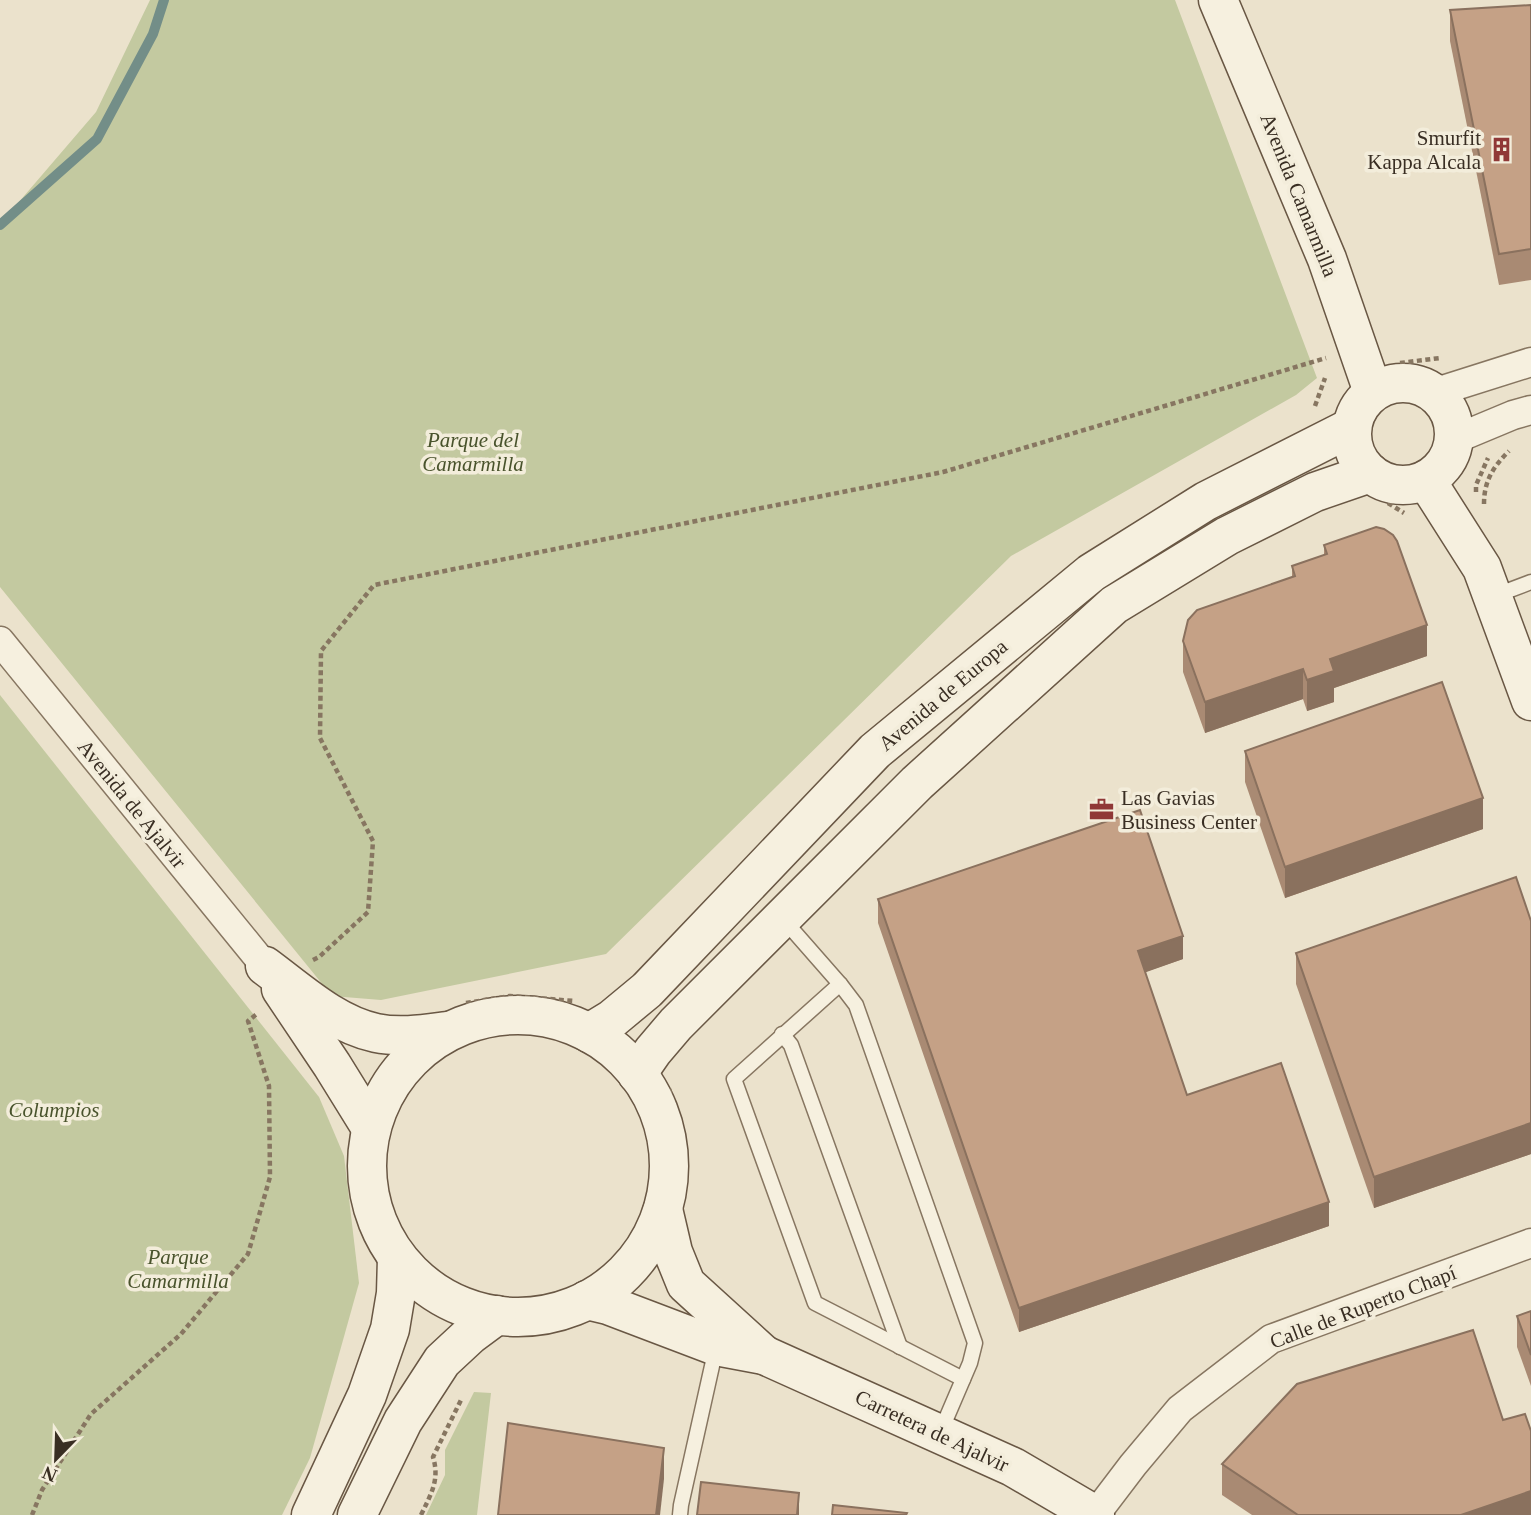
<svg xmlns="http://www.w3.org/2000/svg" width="1531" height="1515" font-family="'Times New Roman',serif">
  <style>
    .green { fill: #c3c9a0 }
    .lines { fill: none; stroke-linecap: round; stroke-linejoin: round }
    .stream { stroke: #738e88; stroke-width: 10 }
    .lane-casing { stroke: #877661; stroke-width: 17 }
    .street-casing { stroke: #877661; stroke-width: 31 }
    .secondary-casing { stroke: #695744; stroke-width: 41 }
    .path { stroke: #877661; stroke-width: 4.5; stroke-dasharray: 5 3.5; stroke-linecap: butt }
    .lane { stroke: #f6f0df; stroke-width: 14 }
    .street { stroke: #f6f0df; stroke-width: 28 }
    .secondary { stroke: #f6f0df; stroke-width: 38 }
    .wall { fill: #a98a73 }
    .shaded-wall { fill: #8a715e }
    .building { fill: #c5a186; stroke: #8a715e; stroke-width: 2 }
    .labels { text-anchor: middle; stroke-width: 7; stroke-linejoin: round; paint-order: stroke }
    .poi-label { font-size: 21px; fill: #392e23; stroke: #f3eddb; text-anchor: end }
    .street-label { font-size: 21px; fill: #392e23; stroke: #f3eddb }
    .park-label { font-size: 21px; font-style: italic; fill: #49532c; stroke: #f3eddb }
  </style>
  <rect width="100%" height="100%" fill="#ebe2cc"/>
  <g class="green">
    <polygon points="150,0 1175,0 1317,378 1296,395 1011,556 606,954 381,1000 332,996 0,587 0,224 96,112"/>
    <polygon points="0,695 319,1097 344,1156 359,1283 310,1458 282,1515 0,1515"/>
    <polygon points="474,1392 491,1393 477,1515 426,1515 445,1475 445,1450"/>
  </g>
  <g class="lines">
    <polyline class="stream" points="0,225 97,139 153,34 164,0"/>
    <defs>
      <g id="lane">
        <polyline points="1494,596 1531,582"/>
        <polyline points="783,919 840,984 856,1005 975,1343 970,1363 940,1433"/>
        <polyline points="840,984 734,1079 815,1303 963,1379"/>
        <polyline points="782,1034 791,1045 900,1347"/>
        <polyline points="680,1515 681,1505 716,1348"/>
      </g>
      <g id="street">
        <polyline points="1433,393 1531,362"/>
        <polyline points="1453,440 1513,415 1531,410"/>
        <polyline points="0,641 265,966"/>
        <polyline points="1095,1515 1133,1465 1180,1409 1271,1339 1531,1243"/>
      </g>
      <g id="secondary">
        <polyline points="1218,0 1327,259 1373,392"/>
        <circle cx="1403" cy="434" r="51"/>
        <polyline points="1426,480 1482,568 1531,701"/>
        <path d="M265,966c34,25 69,58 111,67 24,5 48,1 71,-2"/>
        <polyline points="281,989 332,1065 371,1128"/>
        <circle cx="518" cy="1166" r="151"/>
        <polyline points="589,1033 612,1019 647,990 875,751 1091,573 1206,501 1352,427"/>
        <polyline points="637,1074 653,1051 676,1024 917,783 1114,605 1227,536 1315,492 1370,473"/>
        <polyline points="663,1209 673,1252 686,1284 764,1355"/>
        <polyline points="587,1300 608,1305 716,1346 764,1355 1013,1467 1095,1515"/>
        <polyline points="311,1515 367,1395 390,1329 396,1293 397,1258"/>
        <polyline points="357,1515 403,1421 442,1361 470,1335 497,1315"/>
      </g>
    </defs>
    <use href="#lane" class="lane-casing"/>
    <use href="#street" class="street-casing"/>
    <use href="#secondary" class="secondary-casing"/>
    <g class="path">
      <polyline points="1400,363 1440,358"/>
      <polyline points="1315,406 1325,378"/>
      <polyline points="1476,492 1476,485 1488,458"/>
      <polyline points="1388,503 1404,513"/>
      <path d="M1484,504c0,-23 9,-37 25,-53"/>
      <polyline points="313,960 319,957 368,912 373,841 320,738 321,651 374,585 943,472 1326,358"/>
      <polyline points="466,1003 510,996 575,1001"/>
      <polyline points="669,1089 682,1133 683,1184"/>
      <polyline points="526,1332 546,1330 565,1323"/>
      <polyline points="32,1515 42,1490 91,1414 181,1334 248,1254 270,1177 269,1086 248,1021 258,1013"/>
      <path d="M421,1515c10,-21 19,-35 12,-58l28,-57"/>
    </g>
    <use href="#lane" class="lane"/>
    <use href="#street" class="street"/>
    <use href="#secondary" class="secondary"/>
  </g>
  <g class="wall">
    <polygon points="1531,5 1531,280 1499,285 1450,41 1450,10"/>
    <polygon points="1324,545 1427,656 1334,688 1334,702 1307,711 1303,699 1205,733 1183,672 1183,641 1292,577 1292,566 1324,555"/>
    <polygon points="1245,751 1483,829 1285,898 1245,782"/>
    <polygon points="878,899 1183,959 1145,972 1187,1095 1329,1226 1019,1332 878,923"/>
    <polygon points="1531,921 1531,1154 1374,1208 1296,984 1296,953"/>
    <polygon points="1531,1311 1531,1386 1517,1347 1517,1316"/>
    <polygon points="1503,1420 1531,1515 1252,1515 1222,1495 1222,1464"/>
  </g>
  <g class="shaded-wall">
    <polygon points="1427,625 1427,656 1334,688 1334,702 1307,711 1307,680 1330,659"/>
    <polygon points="1303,669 1303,699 1205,733 1205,702"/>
    <polygon points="1483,798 1483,829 1285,898 1285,867"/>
    <polygon points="1183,936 1183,959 1138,975 1138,951"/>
    <polygon points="1531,1123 1531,1154 1374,1208 1374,1177"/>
    <polygon points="1329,1202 1329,1226 1019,1332 1019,1308"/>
    <polygon points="664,1448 664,1479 660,1515 656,1515"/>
    <polygon points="1531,1491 1531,1515 1461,1515"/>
    <polygon points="799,1493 799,1515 797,1515"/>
  </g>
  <g class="building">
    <polygon points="1531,5 1531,249 1499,254 1450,10"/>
    <polygon points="1376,527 1384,529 1393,535 1397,541 1427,625 1330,659 1334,671 1307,680 1303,669 1205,702 1183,641 1188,620 1197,610 1295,576 1292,566 1327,554 1324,545"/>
    <polygon points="1442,682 1483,798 1285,867 1245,751"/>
    <polygon points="1140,810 1183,936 1138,951 1187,1095 1281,1063 1329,1202 1019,1308 878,899"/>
    <polygon points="1516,877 1531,921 1531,1123 1374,1177 1296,953"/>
    <polygon points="1531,1311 1531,1355 1517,1316"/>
    <polygon points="1473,1330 1503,1420 1525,1414 1531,1431 1531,1491 1461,1515 1298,1515 1222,1464 1297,1384"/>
    <polygon points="508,1423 664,1448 656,1515 498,1515"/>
    <polygon points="701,1482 799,1493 797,1515 697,1515"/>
    <polygon points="833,1505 907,1513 906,1515 832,1515"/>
  </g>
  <defs>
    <symbol id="building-bare" viewBox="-9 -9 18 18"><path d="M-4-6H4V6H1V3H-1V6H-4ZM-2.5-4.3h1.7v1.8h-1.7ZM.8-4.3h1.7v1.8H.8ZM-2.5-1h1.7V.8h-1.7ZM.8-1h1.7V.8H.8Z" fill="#903837" stroke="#f3eddb" stroke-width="2.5" paint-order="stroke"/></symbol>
    <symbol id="office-bare" viewBox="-9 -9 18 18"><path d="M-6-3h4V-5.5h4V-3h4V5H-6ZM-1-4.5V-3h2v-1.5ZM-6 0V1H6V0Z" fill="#903837" stroke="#f3eddb" stroke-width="2.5" paint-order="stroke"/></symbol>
  </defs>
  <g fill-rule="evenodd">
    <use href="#building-bare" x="1484" y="132" width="35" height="35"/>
    <use href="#office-bare" x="1084" y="792" width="35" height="35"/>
  </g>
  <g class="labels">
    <g class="poi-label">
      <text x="1481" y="145">Smurfit<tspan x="1481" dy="24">Kappa Alcala</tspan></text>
      <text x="1121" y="805" text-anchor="start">Las Gavias<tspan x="1121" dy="24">Business Center</tspan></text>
    </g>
    <g class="street-label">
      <text transform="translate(1299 195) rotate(68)" y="7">Avenida Camarmilla</text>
      <text transform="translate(943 695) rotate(-40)" y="7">Avenida de Europa</text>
      <text transform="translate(132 804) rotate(51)" y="7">Avenida de Ajalvir</text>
      <text transform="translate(1363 1307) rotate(-21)" y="7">Calle de Ruperto Chapí</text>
      <text transform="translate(932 1431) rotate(25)" y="7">Carretera de Ajalvir</text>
    </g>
    <g class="park-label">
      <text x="473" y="447">Parque del<tspan x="473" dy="24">Camarmilla</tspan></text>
      <text x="54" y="1117">Columpios</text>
      <text x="178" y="1264">Parque<tspan x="178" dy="24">Camarmilla</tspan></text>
    </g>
  </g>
  <g transform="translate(56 1459) rotate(203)" stroke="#f3eddb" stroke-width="5" paint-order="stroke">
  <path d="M0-5L12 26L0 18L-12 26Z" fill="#392e23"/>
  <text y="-10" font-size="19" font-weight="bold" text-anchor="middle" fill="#392e23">N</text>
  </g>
</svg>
